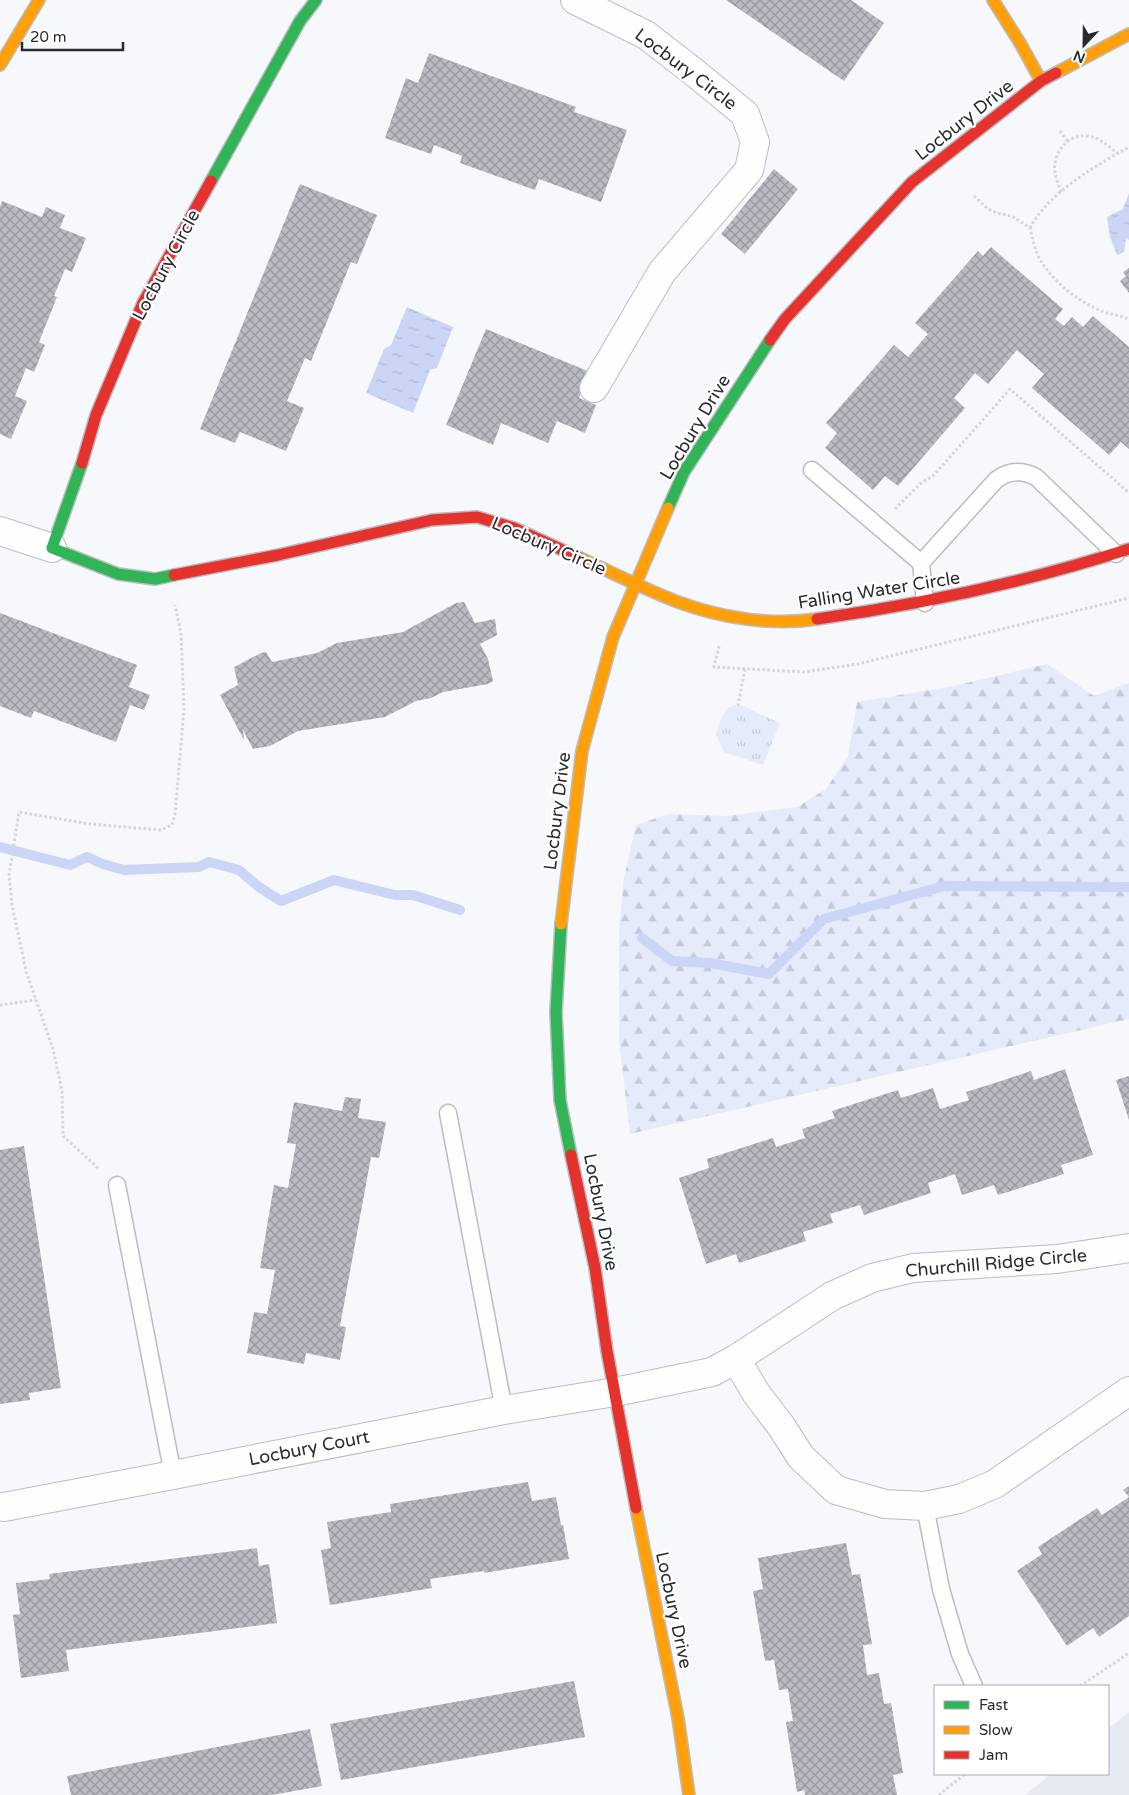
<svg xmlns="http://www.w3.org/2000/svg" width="1129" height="1795" font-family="'Varela Round',sans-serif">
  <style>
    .built { fill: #e7eaf2 }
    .grass { fill: url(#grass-tufts) }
    .forest { fill: url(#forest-firs) }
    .water { fill: url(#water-ripples) }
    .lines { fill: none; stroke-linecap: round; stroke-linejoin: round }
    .stream { stroke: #cbd5f5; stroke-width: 10 }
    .building { fill: url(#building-cross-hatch) }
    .lane-casing { stroke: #babdc2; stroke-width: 19 }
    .street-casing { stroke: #babdc2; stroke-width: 30 }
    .fast-casing { stroke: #babdc2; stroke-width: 14 }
    .slow-casing { stroke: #babdc2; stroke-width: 14 }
    .jam-casing { stroke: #babdc2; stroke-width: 14 }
    .path { stroke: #d6d6d8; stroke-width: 3; stroke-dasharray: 2.5 2.5; stroke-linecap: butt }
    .lane { stroke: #fefefe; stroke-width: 16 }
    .street { stroke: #fefefe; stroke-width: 28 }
    .fast { stroke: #30b455; stroke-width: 11 }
    .slow { stroke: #ff9f0a; stroke-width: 11 }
    .jam { stroke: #e5322d; stroke-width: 11 }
    .labels { text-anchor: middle; stroke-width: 4.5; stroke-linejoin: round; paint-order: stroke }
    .street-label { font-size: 18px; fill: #282b34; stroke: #fff }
  </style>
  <defs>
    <pattern id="grass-tufts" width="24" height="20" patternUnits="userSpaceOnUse" patternTransform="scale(1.25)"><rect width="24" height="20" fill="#e5ebfb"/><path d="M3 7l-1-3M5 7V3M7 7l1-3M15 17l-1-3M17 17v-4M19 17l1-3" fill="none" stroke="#c4cad8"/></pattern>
    <pattern id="forest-firs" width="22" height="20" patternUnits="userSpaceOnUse" patternTransform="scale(1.25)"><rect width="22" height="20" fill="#e5ebfb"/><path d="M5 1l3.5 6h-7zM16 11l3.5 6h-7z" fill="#c4cad8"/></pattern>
    <pattern id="water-ripples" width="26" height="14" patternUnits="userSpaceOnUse" patternTransform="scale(1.25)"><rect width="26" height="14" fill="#cbd5f5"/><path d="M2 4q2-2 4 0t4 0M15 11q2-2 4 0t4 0" fill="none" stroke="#aeb7d3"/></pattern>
    <pattern id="building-cross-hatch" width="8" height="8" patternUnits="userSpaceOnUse" patternTransform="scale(1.25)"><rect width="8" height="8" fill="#b8bbc1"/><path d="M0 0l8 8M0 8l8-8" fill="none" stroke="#96989e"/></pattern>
  </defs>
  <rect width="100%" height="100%" fill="#f6f8fb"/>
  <polygon class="built" points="1129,1712 1129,1795 1025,1795 1051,1774 1108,1774 1108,1729"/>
  <path class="grass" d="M735,705l8,1 37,17 -17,42 -39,-13 -8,-17c4,-12 6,-26 19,-30z"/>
  <polygon class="forest" points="1047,664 1094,696 1129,683 1129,1019 630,1134 619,1040 619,931 624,878 636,825 669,814 727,816 797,807 826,789 848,756 857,702 954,686"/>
  <g class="water">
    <polygon points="1129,193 1129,240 1126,238 1124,252 1117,255 1110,237 1107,217 1123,209"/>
    <polygon points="407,307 453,327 437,368 430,370 413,413 366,393 384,349 391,345"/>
  </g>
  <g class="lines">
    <g class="stream">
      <polyline points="0,847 70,865 87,857 103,864 124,870 199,867 209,862 239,870 259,887 281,901 334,880 395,895 413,895 460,910"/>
      <polyline points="642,938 672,961 710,963 769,974 824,919 944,886 1129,887"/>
    </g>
  </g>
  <g class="building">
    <polygon points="726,0 851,0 884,23 844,81"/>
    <polygon points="429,53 576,107 574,112 627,130 601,202 539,179 535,190 460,163 462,156 434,145 431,154 385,138 406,78 418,83"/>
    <polygon points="774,169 798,189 745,254 721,234"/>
    <polygon points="300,184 377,215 357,264 351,262 311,361 305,358 287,401 304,408 286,451 240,432 235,443 200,429"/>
    <polygon points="2,201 42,217 46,207 65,215 60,228 86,238 72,272 65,269 54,296 57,297 39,342 45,345 34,372 26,368 15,396 27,401 11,439 0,434 0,207"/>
    <polygon points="991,247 1063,309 1055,319 1064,326 1072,317 1083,327 1093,316 1129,347 1129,449 1121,442 1109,455 1032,388 1044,374 1017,350 988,384 975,373 954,398 965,408 898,486 885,476 873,490 825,448 837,433 826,423 894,345 908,357 928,334 915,323 978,251 983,256"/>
    <polygon points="1129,268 1129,293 1120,281 1126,276 1123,272"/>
    <polygon points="486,329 590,372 579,398 596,405 585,433 557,421 548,443 501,423 493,445 446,425"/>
    <polygon points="464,602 475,623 495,619 497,635 480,644 488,659 493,681 488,684 443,692 431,698 416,701 385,717 298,731 270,746 253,749 243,730 244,740 220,695 238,685 234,667 261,653 266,652 272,662 317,653 337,643 403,632 456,603"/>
    <polygon points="0,613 137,665 129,687 150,695 144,710 130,705 116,742 34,711 31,718 0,706"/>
    <polygon points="1065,1069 1093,1155 1061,1165 1064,1174 998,1195 994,1185 962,1195 955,1174 928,1183 931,1193 864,1215 860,1205 830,1214 833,1223 803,1232 806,1241 739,1263 736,1254 706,1264 679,1178 709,1168 707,1159 773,1138 776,1147 805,1138 802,1129 835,1118 832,1111 898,1090 901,1098 933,1088 940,1109 969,1100 966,1092 998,1082 1031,1071 1034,1080"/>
    <polygon points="1129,1076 1129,1120 1116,1080"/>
    <polygon points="345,1097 361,1099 358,1118 386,1122 379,1158 371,1157 340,1326 346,1327 340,1360 306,1353 304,1364 247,1353 254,1312 267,1314 275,1270 260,1268 274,1185 288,1188 296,1144 287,1143 294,1102 342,1111"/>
    <polygon points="24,1146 61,1388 29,1393 30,1400 0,1404 0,1150"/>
    <polygon points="528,1482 532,1501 556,1497 561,1525 563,1525 569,1559 484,1573 484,1571 430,1579 432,1588 330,1605 321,1550 331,1548 327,1522 391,1512 390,1504"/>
    <polygon points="1129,1486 1129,1616 1099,1637 1093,1628 1067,1646 1017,1571 1042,1554 1038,1547 1097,1508 1102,1515 1129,1497 1123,1490"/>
    <polygon points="846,1543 852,1575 860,1574 872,1644 863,1645 867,1675 879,1673 884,1704 891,1703 903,1773 893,1775 897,1795 805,1795 804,1790 797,1792 786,1722 793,1721 788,1689 779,1690 774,1660 765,1661 753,1591 763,1589 758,1558"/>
    <polygon points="257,1548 259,1566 269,1564 277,1623 66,1650 69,1671 21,1678 13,1615 20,1614 16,1583 50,1579 49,1574"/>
    <polygon points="574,1681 585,1737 341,1780 330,1724"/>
    <polygon points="310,1729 322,1786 272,1795 71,1795 67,1776"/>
  </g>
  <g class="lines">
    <defs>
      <g id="lane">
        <polyline points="812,470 921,563"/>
        <path d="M925,603l-4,-40 75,-83c13,-10 26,-10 40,-3l80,77"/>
        <polyline points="448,1113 504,1410"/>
        <polyline points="117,1185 173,1475"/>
        <polyline points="925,1506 941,1589 960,1654 974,1686"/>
      </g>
      <g id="street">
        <polyline points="575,0 646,35 695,73 745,114 755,142 749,170 662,272 594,388"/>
        <polyline points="0,531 52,548"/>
        <polyline points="736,1359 756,1393 781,1426 801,1457 836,1490 885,1504 925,1506 959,1499 995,1484 1129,1391"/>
        <polyline points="4,1507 173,1475 504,1410 615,1392 712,1372 736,1359 832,1296 872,1278 913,1268 1057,1259 1129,1248"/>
      </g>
      <g id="fast">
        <polyline points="211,181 300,21 316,0"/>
        <polyline points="82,463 52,548 118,574 155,579 174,575"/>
        <polyline points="668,508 684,472 770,340"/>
        <polyline points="561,924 556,1012 560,1100 571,1155"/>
      </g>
      <g id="slow">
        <polyline points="993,0 1020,43 1041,81"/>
        <polyline points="0,65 39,0"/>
        <polyline points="1056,73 1129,34"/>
        <path d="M578,557c33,15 66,32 100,45 43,16 94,24 139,17"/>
        <polyline points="561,924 582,751 613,637 668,508"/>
        <polyline points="636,1508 678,1718 689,1795"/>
      </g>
      <g id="jam">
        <polyline points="770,340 785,319 912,182 1041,81 1056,73"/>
        <polyline points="82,463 96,415 143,303 211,181"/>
        <polyline points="174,575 278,555 432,520 477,517 514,528 578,557"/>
        <path d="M817,619c106,-15 210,-37 312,-70"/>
        <polyline points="571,1155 595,1268 607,1351 636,1508"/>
      </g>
    </defs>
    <use href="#lane" class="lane-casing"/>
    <use href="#street" class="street-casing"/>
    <use href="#fast" class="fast-casing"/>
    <use href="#slow" class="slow-casing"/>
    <use href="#jam" class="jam-casing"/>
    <g class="path">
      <polyline points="1060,131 1068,142"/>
      <path d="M1061,192c-2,-6 -5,-13 -6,-19 -3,-19 12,-39 32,-37 12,1 21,10 30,17"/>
      <path d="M974,196l14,13 9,4 15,3 18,12c3,11 5,24 11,33 14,23 40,43 66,52 7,2 15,3 22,6"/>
      <path d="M1030,228c19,-36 64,-61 99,-81"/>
      <polyline points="895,509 920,484 934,475 1010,389 1127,491 1129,489"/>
      <polyline points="719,646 714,667 804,672 858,664 1129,598"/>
      <polyline points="738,706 745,669"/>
      <polyline points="0,1005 36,1000"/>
      <polyline points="98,1168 63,1136 62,1091 53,1049 26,971 12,905 9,875 19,812 90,824 161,830 172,825 175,814 184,709 181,633 175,605"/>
      <polyline points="1080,1686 1129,1653"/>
      <polyline points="939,1795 965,1774"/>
    </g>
    <use href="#lane" class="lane"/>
    <use href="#street" class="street"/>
    <use href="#fast" class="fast"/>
    <use href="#slow" class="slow"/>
    <use href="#jam" class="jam"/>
  </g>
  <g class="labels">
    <g class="street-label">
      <text transform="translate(686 69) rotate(37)" y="6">Locbury Circle</text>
      <text transform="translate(964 120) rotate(-38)" y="6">Locbury Drive</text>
      <text transform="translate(166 265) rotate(-62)" y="6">Locbury Circle</text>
      <text transform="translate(695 427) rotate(-59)" y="6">Locbury Drive</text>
      <text transform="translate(549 546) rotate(23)" y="6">Locbury Circle</text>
      <text transform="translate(879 590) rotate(-9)" y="6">Falling Water Circle</text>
      <text transform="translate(557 811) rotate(-83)" y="6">Locbury Drive</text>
      <text transform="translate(601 1212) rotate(79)" y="6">Locbury Drive</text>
      <text transform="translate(996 1263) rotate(-5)" y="6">Churchill Ridge Circle</text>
      <text transform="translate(309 1448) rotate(-11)" y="6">Locbury Court</text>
      <text transform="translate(674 1610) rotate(78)" y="6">Locbury Drive</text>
    </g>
  </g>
  <rect x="934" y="1685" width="175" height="90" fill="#ffffff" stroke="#a9aaae"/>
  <rect x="944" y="1701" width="25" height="8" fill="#30b455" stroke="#a9aaae"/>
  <text x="979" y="1710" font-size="15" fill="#282b34">Fast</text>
  <rect x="944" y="1726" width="25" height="8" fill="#ff9f0a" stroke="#a9aaae"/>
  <text x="979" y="1735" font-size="15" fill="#282b34">Slow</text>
  <rect x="944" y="1751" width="25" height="8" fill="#e5322d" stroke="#a9aaae"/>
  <text x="979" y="1760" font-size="15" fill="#282b34">Jam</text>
  <g transform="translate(1084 45) rotate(202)" stroke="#ffffff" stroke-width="4" paint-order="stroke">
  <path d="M0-4L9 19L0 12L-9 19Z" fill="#282b34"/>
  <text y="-8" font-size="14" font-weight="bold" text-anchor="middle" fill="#282b34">N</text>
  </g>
  <path d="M22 42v8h101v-8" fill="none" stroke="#282b34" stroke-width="2.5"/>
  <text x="30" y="42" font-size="15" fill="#282b34" stroke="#ffffff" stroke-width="4" paint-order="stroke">20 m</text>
</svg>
